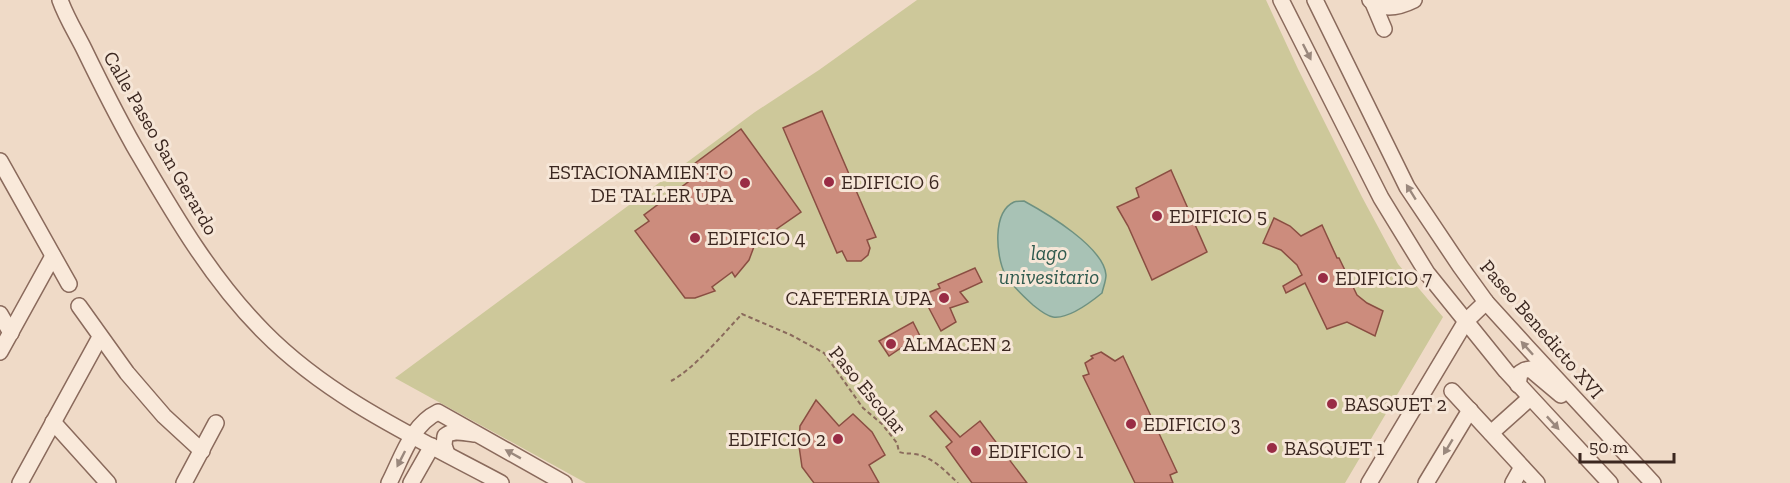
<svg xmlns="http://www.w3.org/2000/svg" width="1790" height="483" font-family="'Zilla Slab',serif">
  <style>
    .green { fill: #cdc89a }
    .water { fill: #a8c2b5; stroke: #6e9181; stroke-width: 1.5 }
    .building { fill: #cc8c7d; stroke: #8a4e42; stroke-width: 1.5 }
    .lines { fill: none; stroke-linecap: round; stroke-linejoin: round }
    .minor-casing { stroke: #8a6a5c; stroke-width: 18 }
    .path { stroke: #8a6a5c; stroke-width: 2; stroke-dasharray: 4.5 3; stroke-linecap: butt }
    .minor { stroke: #f9e9da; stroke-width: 15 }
    .oneway { fill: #9a887d }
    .poi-dot { fill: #992c45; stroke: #f6e6d7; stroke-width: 2 }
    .labels { text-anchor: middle; stroke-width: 6; stroke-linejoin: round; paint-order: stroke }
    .street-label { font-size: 20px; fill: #3b2720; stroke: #f6e6d7 }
    .poi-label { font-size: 20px; fill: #3b2720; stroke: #f6e6d7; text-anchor: start }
    .water-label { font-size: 21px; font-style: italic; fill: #2f5a4e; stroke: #f6e6d7 }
  </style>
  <rect width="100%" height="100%" fill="#efdac7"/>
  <polygon class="green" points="917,0 1266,0 1298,69 1362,197 1398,264 1443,317 1345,483 586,483 395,378 755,112 819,70"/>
  <path class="water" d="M1024,201c22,12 80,46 82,74 0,6 -3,13 -4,18 -11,9 -34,26 -49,24 -7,-1 -15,-8 -20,-12 -10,-9 -21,-19 -28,-31 -9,-18 -13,-62 9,-72 3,-1 7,-1 10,-1z"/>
  <g class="building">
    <polygon points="822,111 876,237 867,240 870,248 868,255 861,261 847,261 842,251 837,253 783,128"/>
    <polygon points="741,129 801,212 755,244 749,260 735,277 732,272 712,287 715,291 695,298 685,298 635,231 649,221 644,215 688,182 682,173"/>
    <polygon points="1171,170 1207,252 1152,280 1128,226 1117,207 1139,197 1136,188"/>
    <polygon points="1274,218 1290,226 1301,236 1322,225 1337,258 1339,258 1357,295 1367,303 1383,311 1375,336 1347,322 1327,329 1305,283 1286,293 1283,286 1302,275 1297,265 1281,250 1263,243"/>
    <polygon points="975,268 982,282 960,292 968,302 950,308 956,322 941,331 922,295 940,288 938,284"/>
    <polygon points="913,322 921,338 907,346 907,344 889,356 879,341"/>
    <polygon points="1101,352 1115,361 1123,356 1177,472 1170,475 1173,483 1135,483 1083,376 1089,374 1085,363 1093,358 1091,356"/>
    <polygon points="816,400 839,426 853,414 872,432 885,455 869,465 879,483 814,483 802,467 799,446 800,426"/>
    <polygon points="936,411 960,437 980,421 1027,483 972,483 946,447 952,442 930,416"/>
  </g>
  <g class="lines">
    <defs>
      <g id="minor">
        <path d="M60,0c6,17 16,33 24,49 16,33 32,65 50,97 38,65 76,132 130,186 66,67 155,107 237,151"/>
        <polyline points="1281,0 1381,198 1427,273 1506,371 1610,483"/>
        <polyline points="1315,0 1407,187 1460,266 1486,302 1527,347 1653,483"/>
        <path d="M1370,0c13,11 30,7 44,0"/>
        <polyline points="1373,3 1384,29"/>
        <polyline points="0,161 69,284"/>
        <polyline points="79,306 127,373 164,416 202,451"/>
        <polyline points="0,314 11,333"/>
        <polyline points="0,352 53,256"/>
        <polyline points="1518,385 1520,373 1525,370 1530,369 1561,395"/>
        <polyline points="1452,391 1537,483"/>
        <polyline points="53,422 108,483"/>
        <polyline points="1491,433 1530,398"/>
        <path d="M447,454l-3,-9 1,-9c8,-7 19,-3 29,-2"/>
        <polyline points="20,483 100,337"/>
        <polyline points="184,483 216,423"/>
        <path d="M389,483c13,-25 22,-58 49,-71l126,71"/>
        <polyline points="411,483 432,446"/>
        <polyline points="1369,483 1466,321 1486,302"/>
        <polyline points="1426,483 1470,410"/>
        <polyline points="1513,483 1522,467"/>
      </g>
    </defs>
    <use href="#minor" class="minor-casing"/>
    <path class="path" d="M671,381c23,-12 52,-47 71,-67l49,21 33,18 39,55 19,16 15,19 2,9c6,2 9,1 15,2 18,2 31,17 44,29"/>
    <use href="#minor" class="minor"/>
  </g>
  <defs><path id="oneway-solid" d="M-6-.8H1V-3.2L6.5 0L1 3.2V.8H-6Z" transform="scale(1.5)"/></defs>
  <g class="oneway">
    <use href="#oneway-solid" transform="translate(1307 52) rotate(63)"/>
    <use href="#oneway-solid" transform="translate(1411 192) rotate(-122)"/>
    <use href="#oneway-solid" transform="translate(1527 348) rotate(-132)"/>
    <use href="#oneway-solid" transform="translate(1553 423) rotate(47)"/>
    <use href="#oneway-solid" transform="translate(1448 447) rotate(121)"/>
    <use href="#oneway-solid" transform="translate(513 454) rotate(-151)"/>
    <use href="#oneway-solid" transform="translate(401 459) rotate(117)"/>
  </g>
  <g class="poi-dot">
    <circle cx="829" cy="182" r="6"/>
    <circle cx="745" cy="183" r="6"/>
    <circle cx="1157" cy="216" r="6"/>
    <circle cx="695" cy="238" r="6"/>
    <circle cx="1323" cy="278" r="6"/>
    <circle cx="944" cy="298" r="6"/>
    <circle cx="891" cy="344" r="6"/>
    <circle cx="1332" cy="404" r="6"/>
    <circle cx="1131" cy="424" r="6"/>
    <circle cx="838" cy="439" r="6"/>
    <circle cx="1272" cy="448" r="6"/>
    <circle cx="976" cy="451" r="6"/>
  </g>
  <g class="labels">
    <g class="street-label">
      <text transform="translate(161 143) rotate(60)" y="7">Calle Paseo San Gerardo</text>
      <text transform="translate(1542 329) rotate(49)" y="7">Paseo Benedicto XVI</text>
      <text transform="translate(868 390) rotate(50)" y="7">Paso Escolar</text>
    </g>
    <g class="poi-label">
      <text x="733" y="179" text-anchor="end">ESTACIONAMIENTO<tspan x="733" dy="23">DE TALLER UPA</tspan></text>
      <text x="841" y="189">EDIFICIO 6</text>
      <text x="1169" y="223">EDIFICIO 5</text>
      <text x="707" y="245">EDIFICIO 4</text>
      <text x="1335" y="285">EDIFICIO 7</text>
      <text x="932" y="305" text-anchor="end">CAFETERIA UPA</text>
      <text x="903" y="351">ALMACEN 2</text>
      <text x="1344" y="411">BASQUET 2</text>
      <text x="1143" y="431">EDIFICIO 3</text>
      <text x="826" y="446" text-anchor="end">EDIFICIO 2</text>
      <text x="1284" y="455">BASQUET 1</text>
      <text x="988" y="458">EDIFICIO 1</text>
    </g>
    <g class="water-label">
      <text x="1049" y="260">lago<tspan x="1049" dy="24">univesitario</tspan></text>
    </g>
  </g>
  <path d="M1580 453v9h94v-9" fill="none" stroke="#3b2720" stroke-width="3"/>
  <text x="1589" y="453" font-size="18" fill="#3b2720" stroke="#f6e6d7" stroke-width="4.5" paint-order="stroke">50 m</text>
</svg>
